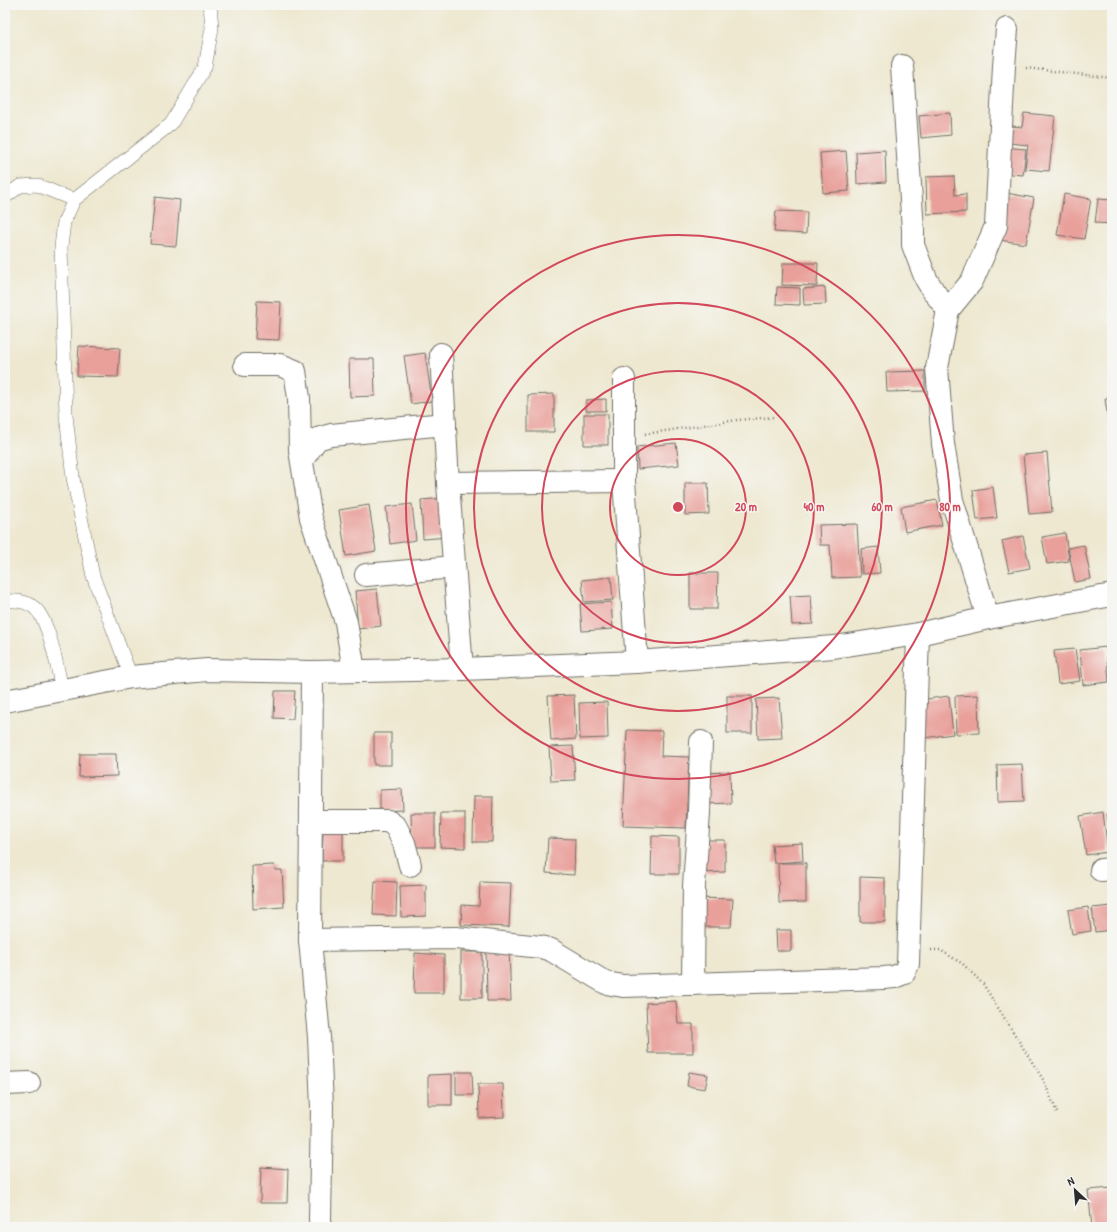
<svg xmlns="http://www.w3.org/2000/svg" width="1117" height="1232" font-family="'Patrick Hand',sans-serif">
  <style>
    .building { fill: #e99f9a }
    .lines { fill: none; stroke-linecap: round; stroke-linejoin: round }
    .service-casing { stroke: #6f6d65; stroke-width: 14 }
    .minor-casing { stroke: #6f6d65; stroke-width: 24 }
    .tertiary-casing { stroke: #6f6d65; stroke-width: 24 }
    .path { stroke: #6f6d65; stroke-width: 2.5; stroke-dasharray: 1 3; stroke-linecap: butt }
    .service { stroke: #fff; stroke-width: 13 }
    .minor { stroke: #fff; stroke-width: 22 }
    .tertiary { stroke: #fff; stroke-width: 22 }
    .ring { fill: none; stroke: #d1495b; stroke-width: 2 }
    .centre { fill: #d1495b; stroke: #f6f6f2; stroke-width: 2 }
    .ring-label { font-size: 12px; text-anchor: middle; font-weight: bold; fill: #d1495b; stroke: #f6f6f2; stroke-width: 3; stroke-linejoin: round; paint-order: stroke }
  </style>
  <rect width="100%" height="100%" fill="#f6f6f2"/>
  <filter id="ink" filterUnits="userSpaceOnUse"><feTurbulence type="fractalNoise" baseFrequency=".025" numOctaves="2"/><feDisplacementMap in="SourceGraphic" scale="8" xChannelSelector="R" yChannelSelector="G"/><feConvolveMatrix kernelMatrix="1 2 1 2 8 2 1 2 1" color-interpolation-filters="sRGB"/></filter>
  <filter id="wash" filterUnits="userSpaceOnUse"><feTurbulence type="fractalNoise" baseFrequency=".012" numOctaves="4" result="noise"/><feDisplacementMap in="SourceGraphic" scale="16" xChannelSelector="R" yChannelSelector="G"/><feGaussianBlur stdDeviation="0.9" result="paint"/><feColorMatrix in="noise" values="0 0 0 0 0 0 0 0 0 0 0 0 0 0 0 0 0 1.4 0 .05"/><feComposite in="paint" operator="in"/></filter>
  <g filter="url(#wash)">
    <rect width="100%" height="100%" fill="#eee8d0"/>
    <g id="blocks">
      <g class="building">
        <polygon points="950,113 951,135 921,138 919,116"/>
        <polygon points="1024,113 1055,116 1049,171 1025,169 1028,145 1000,142 1002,125 1022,127"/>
        <polygon points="1002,147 1026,149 1023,175 1000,173"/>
        <polygon points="885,150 886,182 857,184 856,152"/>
        <polygon points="846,151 849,191 823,193 820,153"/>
        <polygon points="954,176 955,195 966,194 966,212 927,214 926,177"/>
        <polygon points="1006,193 1034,198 1026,244 999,240"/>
        <polygon points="1064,194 1091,199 1084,239 1057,235"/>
        <polygon points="155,197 180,200 176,246 150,244"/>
        <polygon points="1098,199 1112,200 1112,224 1095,223"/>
        <polygon points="776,211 807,212 806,234 774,232"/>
        <polygon points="783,263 818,263 817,286 782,285"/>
        <polygon points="777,287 800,288 800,305 776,304"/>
        <polygon points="825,287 826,304 804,305 803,289"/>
        <polygon points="257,301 281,302 279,340 255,339"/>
        <polygon points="79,346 120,348 118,377 77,376"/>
        <polygon points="425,353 432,401 411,404 404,356"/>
        <polygon points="349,359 374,359 375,396 350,397"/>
        <polygon points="925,371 925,391 887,392 886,372"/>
        <polygon points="554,394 554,432 528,432 528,395"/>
        <polygon points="1112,398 1112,434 1110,434 1105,399"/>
        <polygon points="606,399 606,411 586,411 586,400"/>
        <rect x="584" y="414" width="24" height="31"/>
        <polygon points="676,443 679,465 638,469 637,447"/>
        <polygon points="1047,453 1052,512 1029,514 1023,455"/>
        <polygon points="685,483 708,483 709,514 685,515"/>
        <polygon points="993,487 997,518 977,520 973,490"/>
        <polygon points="447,498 449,537 423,539 421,500"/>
        <polygon points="937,500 942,525 905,532 901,507"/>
        <polygon points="412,504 416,540 390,544 386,507"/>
        <polygon points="369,505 376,551 346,556 339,510"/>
        <polygon points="857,524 860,577 832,578 830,545 820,545 819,525"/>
        <polygon points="1065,533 1069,561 1047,564 1042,537"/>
        <polygon points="1023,536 1030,568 1009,572 1002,541"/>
        <polygon points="1084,545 1091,579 1075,582 1068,548"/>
        <polygon points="878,547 880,573 862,574 861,549"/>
        <polygon points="690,573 718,573 717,609 690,609"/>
        <polygon points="611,577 613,600 584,602 582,580"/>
        <polygon points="377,589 381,626 358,629 355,591"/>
        <polygon points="811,595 813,624 792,625 790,596"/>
        <polygon points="611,602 613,629 582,631 580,604"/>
        <polygon points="1106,647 1109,682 1083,685 1080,650"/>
        <polygon points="1075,649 1080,681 1058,684 1054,651"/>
        <polygon points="1110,652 1112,652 1112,662 1111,662"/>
        <polygon points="275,691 295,691 293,719 274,718"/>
        <polygon points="574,695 576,739 551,741 548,696"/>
        <polygon points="978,695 979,733 956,734 955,696"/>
        <rect x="727" y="696" width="25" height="37"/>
        <polygon points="949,696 953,734 924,738 920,700"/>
        <polygon points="779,698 782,738 758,739 756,699"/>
        <polygon points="607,702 608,738 580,739 579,703"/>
        <polygon points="627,730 662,731 661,756 689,757 686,828 623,826"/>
        <rect x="374" y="733" width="17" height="32"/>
        <polygon points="573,746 575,780 551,781 549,747"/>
        <polygon points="80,754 116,754 117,776 79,777"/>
        <polygon points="1022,764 1024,801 998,802 997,765"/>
        <polygon points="730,772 731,803 703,804 703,773"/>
        <polygon points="402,789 403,810 380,811 380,790"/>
        <polygon points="474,796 493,796 492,842 473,842"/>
        <polygon points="1103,812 1108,852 1086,855 1080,816"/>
        <polygon points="411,813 435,813 435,847 412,847"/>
        <polygon points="441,813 465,813 465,848 440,847"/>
        <polygon points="1112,813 1112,847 1111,847 1107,814"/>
        <polygon points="323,832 343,832 343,861 322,861"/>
        <polygon points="652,836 679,837 679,874 651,874"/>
        <polygon points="548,838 575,839 574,875 546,873"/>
        <polygon points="698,840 725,840 725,872 699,873"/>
        <polygon points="802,843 803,861 774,863 772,845"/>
        <polygon points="778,863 806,863 806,902 779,903"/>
        <polygon points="274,865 275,870 282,870 284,907 253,909 252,866"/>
        <polygon points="860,877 885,878 885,922 860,922"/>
        <polygon points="375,881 397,882 396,916 373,915"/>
        <polygon points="480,882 511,883 509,927 461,925 462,905 479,906"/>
        <polygon points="426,885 426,916 401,917 400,886"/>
        <polygon points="698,898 733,899 731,927 697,927"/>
        <polygon points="1112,906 1112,930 1095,932 1092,908"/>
        <polygon points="1088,907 1091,931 1072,934 1068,910"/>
        <polygon points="776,930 791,930 791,951 777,951"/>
        <polygon points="486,948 509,948 511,1001 487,1001"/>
        <rect x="461" y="952" width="21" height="46"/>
        <polygon points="415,953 444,955 444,993 414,993"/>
        <polygon points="676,1001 678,1024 693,1024 693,1053 648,1053 646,1003"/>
        <polygon points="456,1072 472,1072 473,1095 456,1095"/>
        <polygon points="689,1072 708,1075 705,1089 687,1086"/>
        <polygon points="452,1074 452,1105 428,1105 428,1075"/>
        <polygon points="478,1084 503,1084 504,1117 479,1118"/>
        <polygon points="261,1167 288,1169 287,1203 260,1203"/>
        <polygon points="1112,1188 1112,1227 1092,1227 1088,1190"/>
      </g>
    </g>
  </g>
  <g filter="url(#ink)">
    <use href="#blocks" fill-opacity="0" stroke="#6f6d65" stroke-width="1"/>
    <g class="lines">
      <defs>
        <g id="service">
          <polyline points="5,197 20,186 37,185 74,200"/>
          <path d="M5,601c8,-1 20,0 27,5 17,9 26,65 30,84"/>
          <polyline points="131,677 93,576 73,478 66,415 61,247 64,222 74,200 171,124 205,67 212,28 210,5"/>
        </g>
        <g id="minor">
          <polyline points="902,66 913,230 913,245 926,279 934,292 948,310"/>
          <polyline points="441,354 448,483 462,669"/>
          <polyline points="245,365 280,365 295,371 299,398 300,450 311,518 346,622 354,671"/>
          <polyline points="624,379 624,481 637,662"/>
          <polyline points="302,460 317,439 331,435 445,424"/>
          <polyline points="448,483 624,481"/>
          <polyline points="366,575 454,567"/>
          <polyline points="988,618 952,500 943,444 937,368 948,310 972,281 996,226 1004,66 1007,29"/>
          <polyline points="312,672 310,940 319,1037 322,1107 320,1219 321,1227"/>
          <polyline points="311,821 388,821 396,827 404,843 410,865"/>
          <polyline points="1101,870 1112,869"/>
          <polyline points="310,940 456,938 541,947 551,950 606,983 623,986 884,978 894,977 904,973 908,964 918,634"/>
          <polyline points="693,984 694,886 699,813 701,742"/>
          <polyline points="5,1084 29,1083"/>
        </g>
        <polyline id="tertiary" points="5,701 131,677 207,670 312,672 462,669 637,662 834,647 918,634 988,618 1112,595"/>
      </defs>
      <use href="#service" class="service-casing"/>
      <use href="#minor" class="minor-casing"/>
      <use href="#tertiary" class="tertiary-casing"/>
      <g class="path">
        <polyline points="1026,68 1112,78"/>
        <polyline points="645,434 737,420 774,417"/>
        <polyline points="931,950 940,950 963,964 983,984 1044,1081 1058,1115"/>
      </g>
      <use href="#service" class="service"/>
      <use href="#minor" class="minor"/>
      <use href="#tertiary" class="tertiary"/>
    </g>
  </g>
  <g class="ring">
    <circle cx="678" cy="507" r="68"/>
    <circle cx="678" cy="507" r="136"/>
    <circle cx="678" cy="507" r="204"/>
    <circle cx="678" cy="507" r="272"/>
  </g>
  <circle cx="678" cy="507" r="6" class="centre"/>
  <g class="ring-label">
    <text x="746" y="511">20 m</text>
    <text x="814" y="511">40 m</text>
    <text x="882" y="511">60 m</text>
    <text x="950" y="511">80 m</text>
  </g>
  <rect width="1117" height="1232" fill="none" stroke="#f6f6f2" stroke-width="20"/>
  <g transform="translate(1075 1190) rotate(334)" stroke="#f6f6f2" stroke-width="3" paint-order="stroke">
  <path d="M0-3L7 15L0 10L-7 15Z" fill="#2b2b2b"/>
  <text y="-6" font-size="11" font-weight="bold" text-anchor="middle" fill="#2b2b2b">N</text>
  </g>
</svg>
